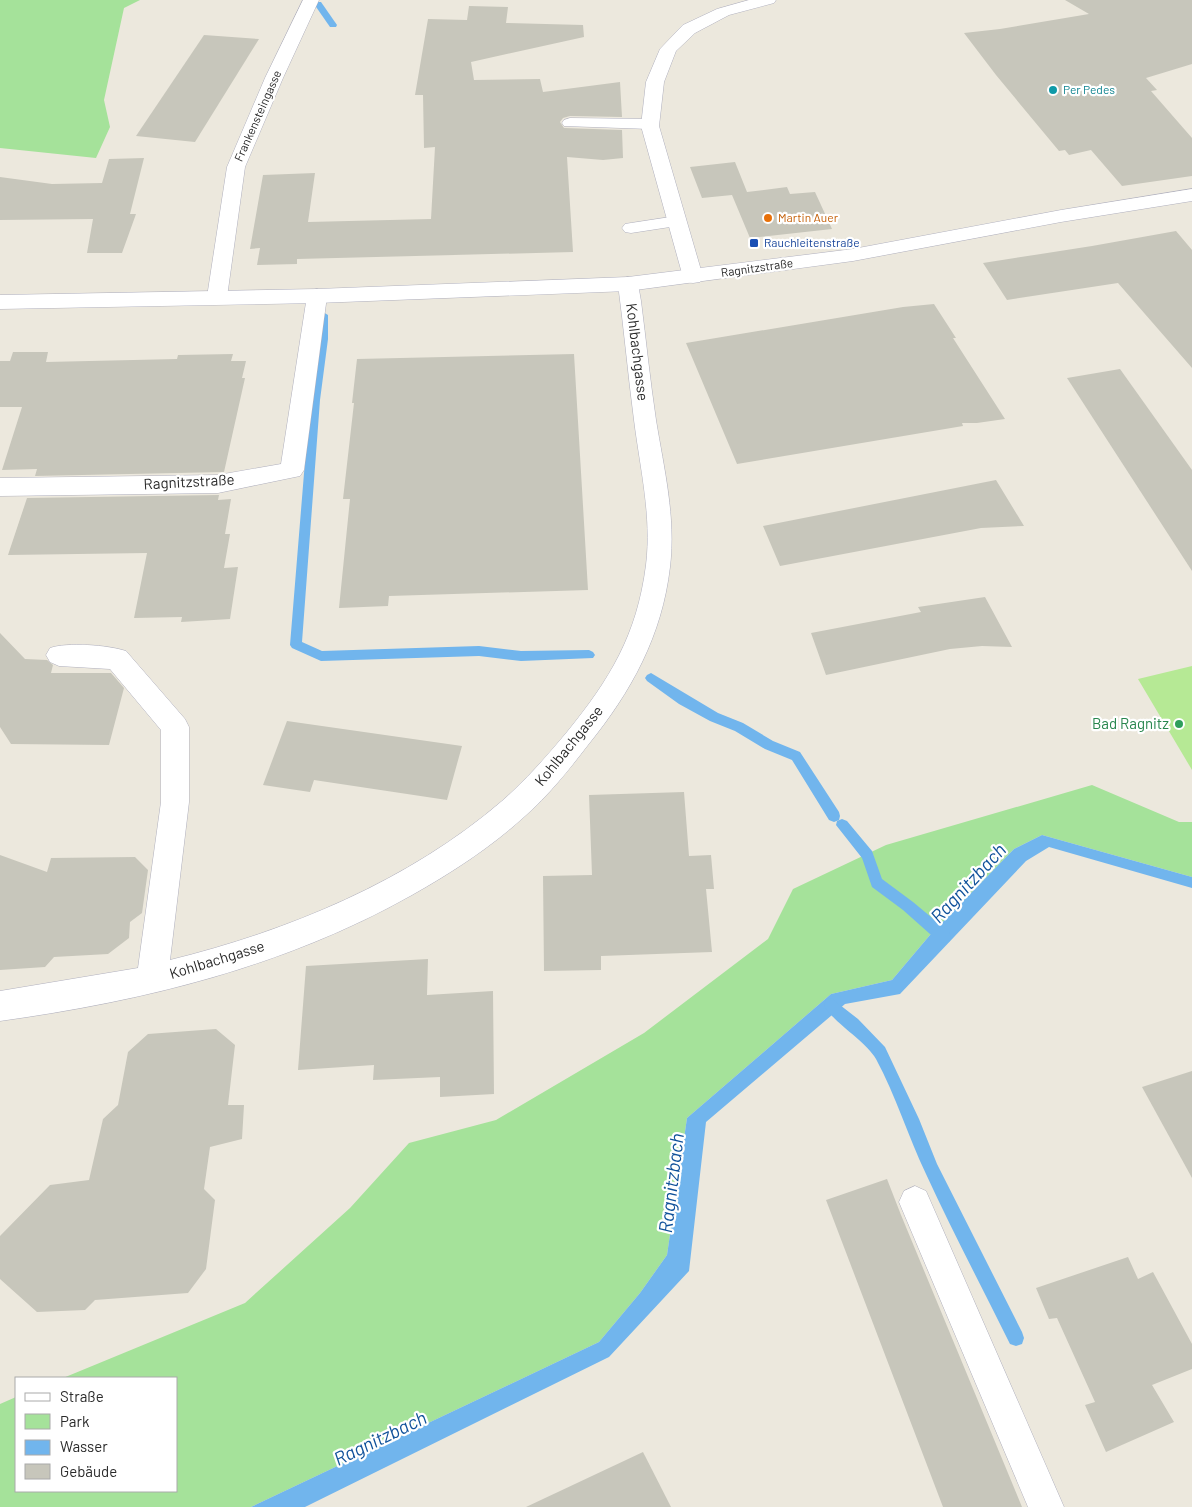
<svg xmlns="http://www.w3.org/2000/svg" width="1192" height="1507" font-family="Barlow,sans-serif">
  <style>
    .green { fill: #a5e29a }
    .pitch { fill: #b6e995 }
    .water { fill: #71b5ed }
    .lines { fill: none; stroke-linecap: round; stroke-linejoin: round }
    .stream { fill: #71b5ed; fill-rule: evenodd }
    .building { fill: #c7c6bb }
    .service-casing { stroke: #b0b0be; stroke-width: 1 }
    .minor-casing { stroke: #b0b0be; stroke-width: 1 }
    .secondary-casing { stroke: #b0b0be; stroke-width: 1 }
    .service { fill: #fff; fill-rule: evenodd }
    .minor { fill: #fff; fill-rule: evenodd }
    .secondary { fill: #fff; fill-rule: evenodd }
    .culture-dot { fill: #0f9aa8; stroke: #fff; stroke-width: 2 }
    .food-dot { fill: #e8710a; stroke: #fff; stroke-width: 2 }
    .transit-dot { fill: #1a4fb4; stroke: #fff; stroke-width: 2 }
    .leisure-dot { fill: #2e9e5b; stroke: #fff; stroke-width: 2 }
    .labels { text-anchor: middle; stroke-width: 4.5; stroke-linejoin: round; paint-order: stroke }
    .far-culture-label { font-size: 12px; fill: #0d838f; stroke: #fff; text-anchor: start }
    .far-street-label { font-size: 12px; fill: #2a2a2a; stroke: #fff }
    .far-food-label { font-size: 12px; fill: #c56008; stroke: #fff; text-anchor: start }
    .far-transit-label { font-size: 12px; fill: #164399; stroke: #fff; text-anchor: start }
    .street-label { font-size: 15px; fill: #2a2a2a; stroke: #fff }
    .leisure-label { font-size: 15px; fill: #27864d; stroke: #fff; text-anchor: end }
    .near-water-label { font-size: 19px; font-style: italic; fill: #0f519a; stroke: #fff }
  </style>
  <rect width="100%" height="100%" fill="#ece8dd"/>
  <g class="green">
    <polygon points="0,0 140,0 124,8 104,100 110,127 96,158 0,148"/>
    <polygon points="1092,785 1179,822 1192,822 1192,877 1042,835 1014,849 930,935 892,980 831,994 687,1118 667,1255 640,1293 599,1342 251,1507 0,1507 0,1404 16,1397 16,1491 176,1491 176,1378 63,1378 245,1303 350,1208 409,1143 496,1120 644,1033 768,939 793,889 886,845"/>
  </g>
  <polygon class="pitch" points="1192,666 1192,770 1138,679"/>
  <polygon class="water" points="1042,835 1192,877 1192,888 1049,847 1026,861 900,994 845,1004 706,1122 689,1271 609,1357 305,1507 251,1507 599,1342 640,1293 667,1255 687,1118 831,994 892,980 930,935 1014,849"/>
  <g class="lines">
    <g class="stream">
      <polygon points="315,2 321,2 337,25 336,27 330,27 314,4"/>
      <polygon points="323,312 328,315 328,339 320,400 302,642 322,651 479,646 521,651 589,650 593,652 595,655 593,658 521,661 479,656 321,661 292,648 290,645 310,400 318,339 318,315"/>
      <polygon points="651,673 718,713 743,723 773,741 800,752 839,812 840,816 839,820 834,822 829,820 792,760 765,749 735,731 710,721 679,704 647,681 645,678 647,675"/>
      <polygon points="842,819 847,821 872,851 882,879 913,902 949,932 951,937 949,942 944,943 939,942 903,910 872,887 862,858 836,825 837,821"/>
      <path d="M831,998l27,21 27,28 34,72 18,45 85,168 2,6 -2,6 -6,2 -6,-2c-28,-57 -58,-113 -84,-170 -18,-38 -30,-78 -50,-115 -10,-18 -45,-38 -52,-54l2,-5z"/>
    </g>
  </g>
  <g class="building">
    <polygon points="1065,0 1192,0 1192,64 1146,78 1157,90 1151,91 1192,138 1192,176 1122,186 1091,150 1069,155 1065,150 1059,151 996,75 964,33 1000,29 1089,14"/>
    <polygon points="469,6 508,7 506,23 583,25 584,37 471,62 474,80 540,79 543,92 620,82 622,117 570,116 563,118 560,122 564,128 622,130 623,158 603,160 567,157 573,252 297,259 297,264 257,265 260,248 250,249 263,175 315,173 308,222 431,219 435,147 424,148 423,95 415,95 428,19 467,20"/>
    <polygon points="204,35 259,39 195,142 136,136"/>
    <polygon points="144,158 130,214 136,214 122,253 87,253 93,219 0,220 0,177 52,184 102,183 109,159"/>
    <polygon points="735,162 747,192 787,187 790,194 815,192 832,229 750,238 732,195 702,198 690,167"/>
    <polygon points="1176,231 1192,250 1192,368 1118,283 1007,300 983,263 1092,246"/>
    <polygon points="934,304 956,338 953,338 1005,419 977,423 962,423 963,426 737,464 686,343 903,307"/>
    <polygon points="13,352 48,352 46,362 177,359 178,355 233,354 231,361 246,361 242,378 245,378 224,472 35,476 37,469 2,470 22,407 0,407 0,361 10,361"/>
    <polygon points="574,354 588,590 389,596 388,606 339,608 350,499 343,499 354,403 352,403 357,359"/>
    <polygon points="1120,369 1192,470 1192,571 1067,378"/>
    <polygon points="996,480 1024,526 981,528 780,566 763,526"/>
    <polygon points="219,495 218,500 231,499 225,534 230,534 224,568 238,567 230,619 181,622 182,617 134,618 147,553 8,555 27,498"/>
    <polygon points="985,597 1012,647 982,646 950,649 826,675 811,633 921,612 918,607"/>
    <polygon points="0,633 25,659 47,660 53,665 51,673 111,673 124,688 109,745 11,744 0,727"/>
    <polygon points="287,721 462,746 447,800 314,780 310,792 263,785"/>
    <polygon points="684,792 689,856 711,855 714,889 706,889 712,952 601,956 601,970 544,971 543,876 592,875 589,795"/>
    <polygon points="0,855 47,872 51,858 135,857 148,870 142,913 130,922 129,938 108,954 54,957 45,967 0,970"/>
    <polygon points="428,959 427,995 493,991 494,1094 440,1097 440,1077 373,1080 374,1065 298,1070 306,966"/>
    <polygon points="216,1029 235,1045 228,1105 244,1105 242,1139 210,1147 204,1189 215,1200 206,1269 188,1293 95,1300 85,1310 37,1312 0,1279 0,1236 50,1185 89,1180 103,1119 118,1105 128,1052 148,1034"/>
    <polygon points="1192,1071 1192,1178 1142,1087"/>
    <polygon points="887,1179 901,1215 1022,1507 943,1507 826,1200"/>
    <polygon points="1128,1257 1138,1279 1153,1272 1192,1344 1192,1369 1152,1385 1174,1422 1106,1452 1085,1405 1095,1402 1057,1318 1049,1319 1036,1288"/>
    <polygon points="643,1452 671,1507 526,1507"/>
  </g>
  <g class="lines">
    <defs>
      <g id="service">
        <polygon points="570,118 650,119 656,121 658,124 656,127 650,129 564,126 562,123 564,120"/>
        <polygon points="677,216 683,217 686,221 683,225 631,233 625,232 622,228 625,224 631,223"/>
        <polygon points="915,1186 926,1191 1064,1507 1028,1507 899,1202 904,1191"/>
      </g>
      <g id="minor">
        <polygon points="303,0 319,0 283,78 245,167 227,297 224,302 217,304 210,302 207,297 227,167 265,78"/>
        <polygon points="749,0 776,0 774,3 729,15 695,33 676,51 664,82 659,126 703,277 700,282 693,283 686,282 683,277 641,126 646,82 660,49 683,25 717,9"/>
        <path d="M628,277l7,2 3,5 3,17c5,39 9,79 15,119 8,49 20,97 14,147 -8,69 -39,125 -82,178 -20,26 -40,51 -64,72 -34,31 -73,56 -112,78 -128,72 -268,106 -412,126v-30l138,-23 23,-166v-72l-51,-61 -51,-3 -9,-4 -4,-7 4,-7c17,-6 58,-3 76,3l59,68 4,8v75l-19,158c118,-29 239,-79 332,-159 24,-21 45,-45 65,-69 43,-53 70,-97 79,-167 6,-49 -6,-97 -12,-145 -6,-45 -10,-91 -16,-136l3,-5z"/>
        <polygon points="317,289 324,291 327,296 304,470 300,476 218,493 0,496 0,478 218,475 281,464 307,296 310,291"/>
      </g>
      <polygon id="secondary" points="1192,189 1192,201 1061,222 853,261 628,291 317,303 0,309 0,295 317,289 628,277 853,249 1061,210"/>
    </defs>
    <use href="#service" class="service-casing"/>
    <use href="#minor" class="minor-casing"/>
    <use href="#secondary" class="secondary-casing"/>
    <use href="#service" class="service"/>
    <use href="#minor" class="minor"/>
    <use href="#secondary" class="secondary"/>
  </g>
  <circle class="culture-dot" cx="1053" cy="90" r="5"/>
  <circle class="food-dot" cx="768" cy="218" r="5"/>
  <rect class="transit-dot" x="749" y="238" width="10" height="10" rx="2.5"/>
  <circle class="leisure-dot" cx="1179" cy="724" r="5"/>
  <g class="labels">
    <g class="far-culture-label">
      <text x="1063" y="94">Per Pedes</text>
    </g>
    <g class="far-street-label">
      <text transform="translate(258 116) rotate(-66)" y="4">Frankensteingasse</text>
      <text transform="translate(757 268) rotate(-8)" y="4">Ragnitzstraße</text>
    </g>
    <g class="far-food-label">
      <text x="778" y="222">Martin Auer</text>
    </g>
    <g class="far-transit-label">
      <text x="764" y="247">Rauchleitenstraße</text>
    </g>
    <g class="street-label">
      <text transform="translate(637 352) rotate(83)" y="5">Kohlbachgasse</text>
      <text transform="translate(189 482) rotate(-3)" y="5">Ragnitzstraße</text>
      <text transform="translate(569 746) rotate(-51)" y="5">Kohlbachgasse</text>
      <text transform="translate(217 960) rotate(-17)" y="5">Kohlbachgasse</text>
    </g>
    <g class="leisure-label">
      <text x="1169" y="729">Bad Ragnitz</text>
    </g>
    <g class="near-water-label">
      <text transform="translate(968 883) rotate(-47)" y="7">Ragnitzbach</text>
      <text transform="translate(671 1183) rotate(-83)" y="7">Ragnitzbach</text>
      <text transform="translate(380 1438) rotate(-26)" y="7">Ragnitzbach</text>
    </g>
  </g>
  <rect x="15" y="1377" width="162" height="115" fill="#ffffff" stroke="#aaaaaa"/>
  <rect x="25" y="1393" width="25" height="8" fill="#ffffff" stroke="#aaaaaa"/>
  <text x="60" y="1402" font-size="15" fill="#2a2a2a">Straße</text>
  <rect x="25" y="1414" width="25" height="15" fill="#a5e29a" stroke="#aaaaaa"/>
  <text x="60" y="1427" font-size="15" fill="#2a2a2a">Park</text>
  <rect x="25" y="1440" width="25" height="15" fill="#71b5ed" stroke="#aaaaaa"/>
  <text x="60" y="1452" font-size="15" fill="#2a2a2a">Wasser</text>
  <rect x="25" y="1464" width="25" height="15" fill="#c7c6bb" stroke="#aaaaaa"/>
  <text x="60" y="1477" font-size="15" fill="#2a2a2a">Gebäude</text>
</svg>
